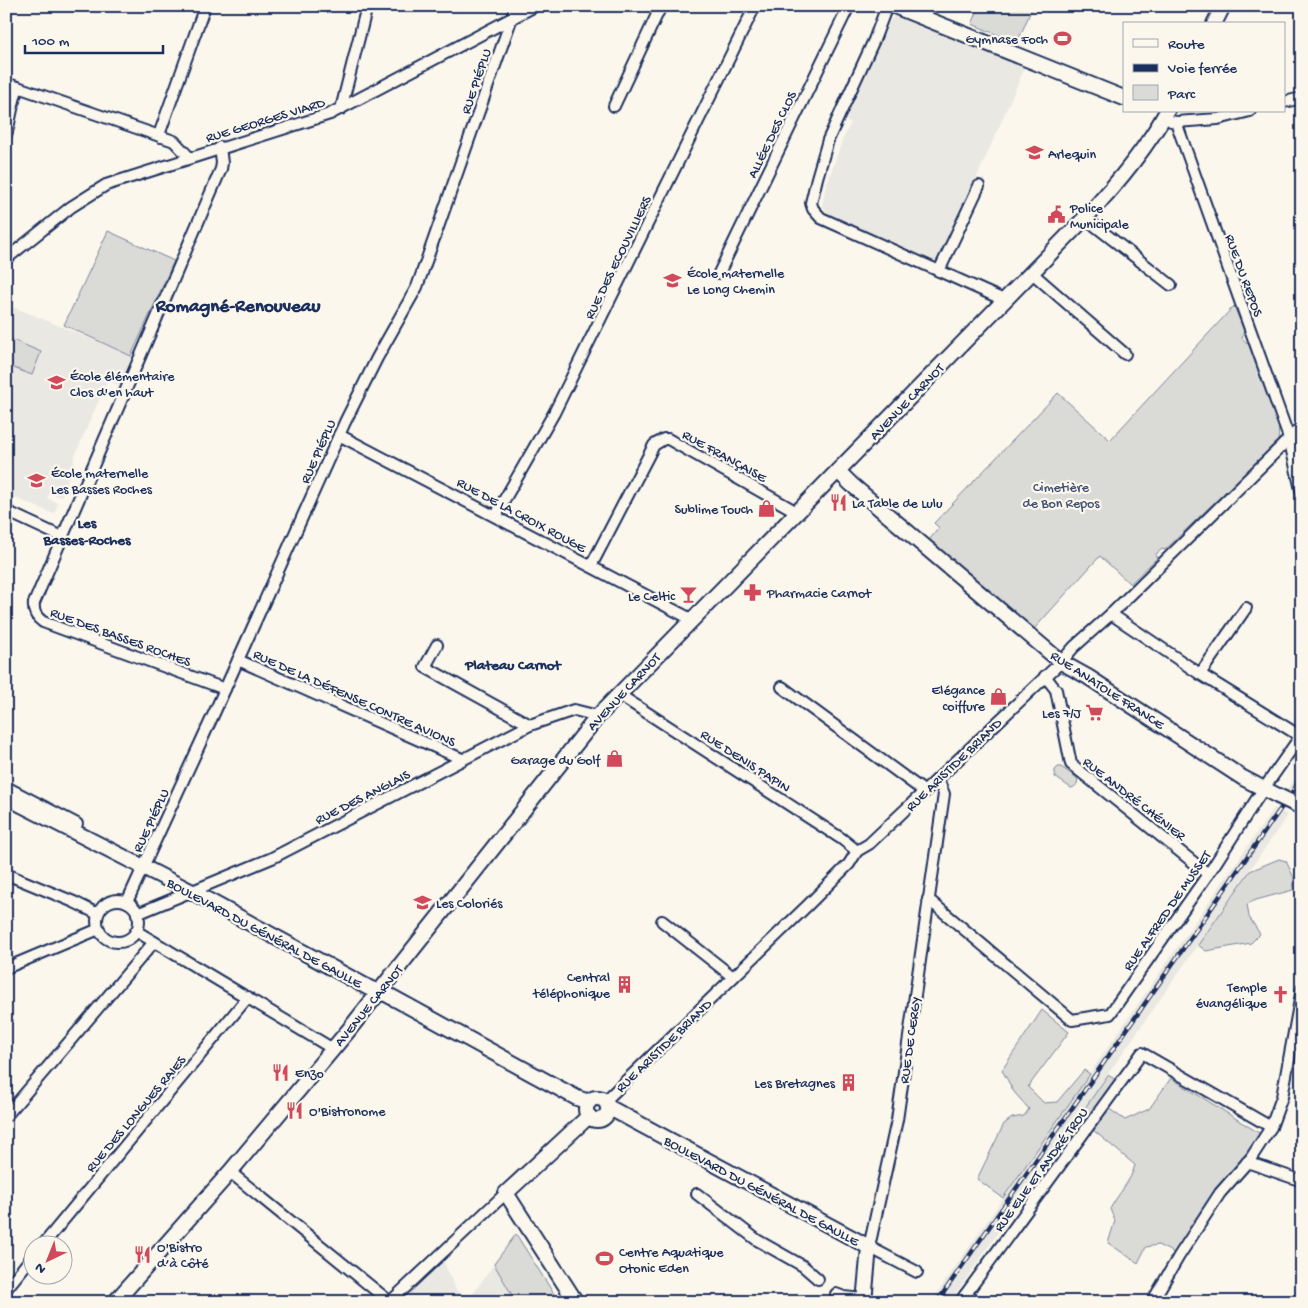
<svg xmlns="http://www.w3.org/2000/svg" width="1308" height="1308" font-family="'Gochi Hand',sans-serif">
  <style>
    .built { fill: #eae8e2 }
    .green { fill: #dadad7; stroke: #7a849a }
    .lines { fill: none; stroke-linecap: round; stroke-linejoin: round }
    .street-casing { stroke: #1b2f5e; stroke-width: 14 }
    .secondary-casing { stroke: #1b2f5e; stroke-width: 18 }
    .street { stroke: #fbf7ec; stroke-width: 10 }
    .secondary { stroke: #fbf7ec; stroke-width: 14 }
    .rail-casing { stroke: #1b2f5e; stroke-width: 4.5 }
    .rail { stroke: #fbf7ec; stroke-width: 2.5; stroke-dasharray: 8; stroke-linecap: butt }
    .secondary-bridge-casing { stroke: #1b2f5e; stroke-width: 18; stroke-linecap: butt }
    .secondary-bridge { stroke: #fbf7ec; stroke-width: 14 }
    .labels { text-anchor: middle; stroke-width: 4.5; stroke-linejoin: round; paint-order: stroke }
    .poi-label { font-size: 14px; fill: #1b2f5e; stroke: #fbf7ec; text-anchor: start }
    .street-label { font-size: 14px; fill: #1b2f5e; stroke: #fbf7ec }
    .park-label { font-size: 14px; fill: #415176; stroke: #fbf7ec }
    .neighbourhood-label { font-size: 15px; font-weight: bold; fill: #1b2f5e; stroke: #fbf7ec }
    .district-label { font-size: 19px; font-weight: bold; fill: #1b2f5e; stroke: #fbf7ec }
  </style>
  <rect width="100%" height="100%" fill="#fbf7ec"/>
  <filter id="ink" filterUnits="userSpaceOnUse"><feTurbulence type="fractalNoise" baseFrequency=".02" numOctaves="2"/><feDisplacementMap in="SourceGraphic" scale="10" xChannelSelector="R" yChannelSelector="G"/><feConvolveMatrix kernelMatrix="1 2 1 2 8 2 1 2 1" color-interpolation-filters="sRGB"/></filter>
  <g filter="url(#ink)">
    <g class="built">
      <polygon points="900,14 1025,67 939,264 828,214 822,205 826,186 842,141 851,123 846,120 889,23 893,17"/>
      <polygon points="6,304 133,356 120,386 108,380 105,386 74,458 73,467 61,497 49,493 47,498 58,503 54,514 6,494"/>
      <polygon points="1302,768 1302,797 1301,798 1286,791"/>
      <polygon points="1274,808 1288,815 950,1302 931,1302"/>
      <polygon points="516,1234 559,1302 399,1302 444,1262 456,1290 469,1299"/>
    </g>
    <g class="green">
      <polygon points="980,6 1033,6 1017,43 972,24"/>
      <polygon points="108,231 174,261 131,356 64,325"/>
      <path d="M1234,306l10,24 -2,8 7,7 18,46v6c11,12 13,29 11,44l-113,109 -3,-1 -6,5 1,4 -27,26 -30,-28 -66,73 -105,-89 10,-12 -5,-5 124,-130 52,47z"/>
      <polygon points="6,337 41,352 32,375 6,365"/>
      <path d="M1058,767h3l16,11c2,5 -1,9 -6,10l-16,-11v-7z"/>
      <polygon points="1279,859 1286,861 1294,878 1293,890 1256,900 1247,904 1249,917 1260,934 1251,943 1206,951 1198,945 1250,871"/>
      <polygon points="1042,1010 1069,1032 1028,1087 1044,1103 1057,1102 1084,1070 1090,1074 1003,1198 977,1179 1004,1124 1012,1118 1024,1116 1029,1109 1014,1092 1002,1070"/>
      <polygon points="1108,1075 1116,1080 1049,1177 1040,1172"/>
      <path d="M1171,1078l96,60 -89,117 -20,-10 -12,2 -8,16 -30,-20 7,-22 -5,-12c8,-15 21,-28 25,-44l-42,-35 15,-22 17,12 24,-11z"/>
      <polygon points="516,1234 559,1302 516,1302 494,1264"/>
    </g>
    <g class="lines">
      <defs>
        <g id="street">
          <polyline points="887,6 874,40 828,140 817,178 811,203 813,209 821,218 1004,300"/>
          <polyline points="6,83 174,141 189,157"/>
          <polyline points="1284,102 1302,98"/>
          <polyline points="614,106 661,6"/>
          <polyline points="341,109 367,6"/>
          <polyline points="1171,121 1176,122 1218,119 1250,111"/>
          <polyline points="1176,122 1289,438 1302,494"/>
          <path d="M6,135c5,-16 6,-32 12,-48"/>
          <polyline points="161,137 160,132 205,6"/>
          <path d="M220,147l2,16 -1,6 -187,434c-1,9 2,14 9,19l182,67"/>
          <polyline points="1085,218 1171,285"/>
          <polyline points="6,259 71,207 106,185 330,114 535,6"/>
          <polyline points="939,271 979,186"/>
          <polyline points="1031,272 1125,354"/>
          <polyline points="719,273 849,6"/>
          <polyline points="339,435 691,619"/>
          <polyline points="6,511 62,537"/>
          <polyline points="497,517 499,509 554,413 755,6"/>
          <polyline points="591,566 654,445 664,439 668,439 797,512"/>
          <polyline points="1111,614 1200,674 1300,736"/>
          <polyline points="437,645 425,667 530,725"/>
          <polyline points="238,660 462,759"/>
          <polyline points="1200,674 1246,608"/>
          <polyline points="1045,676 1056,690 1071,764 1208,874"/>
          <polyline points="782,687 925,792"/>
          <polyline points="618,694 842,839 857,851"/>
          <polyline points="6,787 77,824 73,832"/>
          <polyline points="6,874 74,902 98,914"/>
          <polyline points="928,899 1072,1020 1110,1014 1213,867 1256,800 1302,734"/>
          <circle cx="118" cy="921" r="21"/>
          <polyline points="127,902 216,709 345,422 377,358 417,287 516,6"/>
          <polyline points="137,914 272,858 530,725 574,710 598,716"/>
          <polyline points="662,921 733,977"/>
          <polyline points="136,931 333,1049"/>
          <polyline points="6,968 99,929"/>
          <polyline points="605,1101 807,906 849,864 857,851 869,844 1061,662 1074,647 1111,614 1302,426"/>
          <polyline points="6,1116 154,942"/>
          <polyline points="1247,1162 1302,1181"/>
          <polyline points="230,1172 390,1302"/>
          <polyline points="697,1194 757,1240 803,1266 818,1279"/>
          <polyline points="42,1246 248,997"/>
          <polyline points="917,1272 869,1247 897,1120 944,794 938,779"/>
          <polyline points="6,1289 32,1257"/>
          <polyline points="836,1294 844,1297 864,1299"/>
          <polyline points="965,1295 978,1302"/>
          <polyline points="390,1302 506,1193"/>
          <polyline points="960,1302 1142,1053 1271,1127"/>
          <polyline points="1152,1302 1179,1256 1220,1193 1251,1158 1271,1127 1282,1097 1302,989"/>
        </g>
        <g id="secondary">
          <polyline points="894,6 1124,98"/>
          <polyline points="1214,24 1223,6"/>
          <polyline points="838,471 851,484 1061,662 1088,677 1243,778 1278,796"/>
          <polyline points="6,797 200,896 369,988 388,995 529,1072 577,1098 589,1102"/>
          <circle cx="597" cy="1109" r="11"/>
          <polyline points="608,1107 869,1247 864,1302"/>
          <path d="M115,1302l115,-130 118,-141 250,-315 487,-498c30,-32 60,-67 82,-107"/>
          <polyline points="576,1302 506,1193 589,1116"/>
        </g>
      </defs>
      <use href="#street" class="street-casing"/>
      <use href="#secondary" class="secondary-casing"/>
      <use href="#street" class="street"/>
      <use href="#secondary" class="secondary"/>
      <defs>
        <polyline id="rail" points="937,1302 1302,778"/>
      </defs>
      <use href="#rail" class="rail-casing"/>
      <use href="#rail" class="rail"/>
      <defs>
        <polyline id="secondary-bridge" points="1278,796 1297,805"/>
      </defs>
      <use href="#secondary-bridge" class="secondary-bridge-casing"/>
      <use href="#secondary-bridge" class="secondary-bridge"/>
    </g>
  </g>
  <defs>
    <symbol id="stadium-bare" viewBox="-9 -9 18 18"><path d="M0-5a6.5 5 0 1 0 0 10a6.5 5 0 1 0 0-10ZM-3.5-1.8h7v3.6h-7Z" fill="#d1495b" stroke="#fbf7ec" stroke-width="2.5" paint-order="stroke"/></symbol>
    <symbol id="school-bare" viewBox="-9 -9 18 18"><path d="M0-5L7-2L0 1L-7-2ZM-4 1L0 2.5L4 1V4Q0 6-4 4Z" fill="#d1495b" stroke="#fbf7ec" stroke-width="2.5" paint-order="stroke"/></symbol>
    <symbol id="civic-bare" viewBox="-9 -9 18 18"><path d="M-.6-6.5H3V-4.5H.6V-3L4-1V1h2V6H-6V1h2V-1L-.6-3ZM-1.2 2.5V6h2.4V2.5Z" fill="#d1495b" stroke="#fbf7ec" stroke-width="2.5" paint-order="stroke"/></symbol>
    <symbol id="restaurant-bare" viewBox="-9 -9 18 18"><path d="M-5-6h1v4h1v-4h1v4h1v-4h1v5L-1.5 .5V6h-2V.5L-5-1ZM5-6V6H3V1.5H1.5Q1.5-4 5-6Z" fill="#d1495b" stroke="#fbf7ec" stroke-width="2.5" paint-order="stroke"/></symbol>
    <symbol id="shop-bare" viewBox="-9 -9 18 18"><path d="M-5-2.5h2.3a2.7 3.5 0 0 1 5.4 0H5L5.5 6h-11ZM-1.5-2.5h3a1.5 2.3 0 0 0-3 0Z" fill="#d1495b" stroke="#fbf7ec" stroke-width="2.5" paint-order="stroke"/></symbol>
    <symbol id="pharmacy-bare" viewBox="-9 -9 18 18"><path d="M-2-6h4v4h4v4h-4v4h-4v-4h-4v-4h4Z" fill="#d1495b" stroke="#fbf7ec" stroke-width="2.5" paint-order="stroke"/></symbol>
    <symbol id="bar-bare" viewBox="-9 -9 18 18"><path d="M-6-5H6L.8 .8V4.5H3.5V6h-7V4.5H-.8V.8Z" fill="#d1495b" stroke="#fbf7ec" stroke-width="2.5" paint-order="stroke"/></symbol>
    <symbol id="supermarket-bare" viewBox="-9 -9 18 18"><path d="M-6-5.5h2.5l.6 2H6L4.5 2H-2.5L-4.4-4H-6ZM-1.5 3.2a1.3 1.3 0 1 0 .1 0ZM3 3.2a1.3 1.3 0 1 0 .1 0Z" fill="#d1495b" stroke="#fbf7ec" stroke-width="2.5" paint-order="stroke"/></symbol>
    <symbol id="building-bare" viewBox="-9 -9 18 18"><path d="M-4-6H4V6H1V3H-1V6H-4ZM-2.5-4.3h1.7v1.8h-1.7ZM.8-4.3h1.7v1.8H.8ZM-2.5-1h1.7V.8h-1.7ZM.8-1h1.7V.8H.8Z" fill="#d1495b" stroke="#fbf7ec" stroke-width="2.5" paint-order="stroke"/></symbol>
    <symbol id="church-bare" viewBox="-9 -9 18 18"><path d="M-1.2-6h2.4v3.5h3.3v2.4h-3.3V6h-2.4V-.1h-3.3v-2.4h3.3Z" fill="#d1495b" stroke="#fbf7ec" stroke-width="2.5" paint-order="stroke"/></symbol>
  </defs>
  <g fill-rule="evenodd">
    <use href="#stadium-bare" x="1050" y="26" width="25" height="25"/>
    <use href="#school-bare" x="1022" y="140" width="25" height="25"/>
    <use href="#civic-bare" x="1044" y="202" width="25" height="25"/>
    <use href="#school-bare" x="660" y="268" width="25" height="25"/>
    <use href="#school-bare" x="44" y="370" width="25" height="25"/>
    <use href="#school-bare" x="24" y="468" width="25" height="25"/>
    <use href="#restaurant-bare" x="826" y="490" width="25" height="25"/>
    <use href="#shop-bare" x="754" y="496" width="25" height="25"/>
    <use href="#pharmacy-bare" x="740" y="580" width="25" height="25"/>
    <use href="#bar-bare" x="676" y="582" width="25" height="25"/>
    <use href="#shop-bare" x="986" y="684" width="25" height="25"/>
    <use href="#supermarket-bare" x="1082" y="700" width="25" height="25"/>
    <use href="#shop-bare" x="602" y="746" width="25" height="25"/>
    <use href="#school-bare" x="410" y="890" width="25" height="25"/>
    <use href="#building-bare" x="612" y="972" width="25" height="25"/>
    <use href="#church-bare" x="1268" y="982" width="25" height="25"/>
    <use href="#restaurant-bare" x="268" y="1060" width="25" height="25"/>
    <use href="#building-bare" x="836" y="1070" width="25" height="25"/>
    <use href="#restaurant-bare" x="282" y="1098" width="25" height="25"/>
    <use href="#restaurant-bare" x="130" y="1242" width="25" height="25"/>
    <use href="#stadium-bare" x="592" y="1246" width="25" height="25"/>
  </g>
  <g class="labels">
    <g class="poi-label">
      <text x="1048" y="43" text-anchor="end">Gymnase Foch</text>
      <text x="1048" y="158">Arlequin</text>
      <text x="1070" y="212">Police<tspan x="1070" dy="16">Municipale</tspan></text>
      <text x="687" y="277">École maternelle<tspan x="687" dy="16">Le Long Chemin</tspan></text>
      <text x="70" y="380">École élémentaire<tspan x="70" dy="16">Clos d'en haut</tspan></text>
      <text x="51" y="477">École maternelle<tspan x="51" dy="16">Les Basses Roches</tspan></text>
      <text x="852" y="507">La Table de Lulu</text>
      <text x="753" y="513" text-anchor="end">Sublime Touch</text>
      <text x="767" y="597">Pharmacie Carnot</text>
      <text x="675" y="600" text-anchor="end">Le Celtic</text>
      <text x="985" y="694" text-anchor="end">Elégance<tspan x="985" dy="16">coiffure</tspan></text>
      <text x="1081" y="717" text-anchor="end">Les 7/J</text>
      <text x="600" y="764" text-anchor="end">Garage du Golf</text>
      <text x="436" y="907">Les Coloriés</text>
      <text x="610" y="981" text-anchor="end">Central<tspan x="610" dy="16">téléphonique</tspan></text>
      <text x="1267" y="991" text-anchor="end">Temple<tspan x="1267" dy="16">évangélique</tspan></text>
      <text x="295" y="1077">Enzo</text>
      <text x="835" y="1087" text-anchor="end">Les Bretagnes</text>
      <text x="309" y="1115">O'Bistronome</text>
      <text x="157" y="1251">O'Bistro<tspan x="157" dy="16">d’à Côté</tspan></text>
      <text x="619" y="1256">Centre Aquatique<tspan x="619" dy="16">Otonic Eden</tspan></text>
    </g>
    <g class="street-label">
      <text transform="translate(475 81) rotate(-71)" y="5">RUE PIÉPLU</text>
      <text transform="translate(265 119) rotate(-17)" y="5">RUE GEORGES VIARD</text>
      <text transform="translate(771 134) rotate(-64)" y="5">ALLÉE DES CLOS</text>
      <text transform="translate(617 257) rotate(-64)" y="5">RUE DES ECOUVILLIERS</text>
      <text transform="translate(1245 275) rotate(70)" y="5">RUE DU REPOS</text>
      <text transform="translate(906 401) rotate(-46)" y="5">AVENUE CARNOT</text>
      <text transform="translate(317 451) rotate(-66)" y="5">RUE PIÉPLU</text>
      <text transform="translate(725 455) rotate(29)" y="5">RUE FRANÇAISE</text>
      <text transform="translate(522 514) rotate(28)" y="5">RUE DE LA CROIX ROUGE</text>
      <text transform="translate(121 636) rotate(20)" y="5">RUE DES BASSES ROCHES</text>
      <text transform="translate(1108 689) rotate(33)" y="5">RUE ANATOLE FRANCE</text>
      <text transform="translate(623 691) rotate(-47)" y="5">AVENUE CARNOT</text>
      <text transform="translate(355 697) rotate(24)" y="5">RUE DE LA DÉFENSE CONTRE AVIONS</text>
      <text transform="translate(746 760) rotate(33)" y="5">RUE DENIS PAPIN</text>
      <text transform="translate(953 764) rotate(-44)" y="5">RUE ARISTIDE BRIAND</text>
      <text transform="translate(362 796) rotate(-27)" y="5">RUE DES ANGLAIS</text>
      <text transform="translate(1135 798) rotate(38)" y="5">RUE ANDRÉ CHÉNIER</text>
      <text transform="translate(150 820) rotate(-65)" y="5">RUE PIÉPLU</text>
      <text transform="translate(1166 910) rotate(-55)" y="5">RUE ALFRED DE MUSSET</text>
      <text transform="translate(265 932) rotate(28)" y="5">BOULEVARD DU GÉNÉRAL DE GAULLE</text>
      <text transform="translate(368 1005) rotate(-51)" y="5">AVENUE CARNOT</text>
      <text transform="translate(909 1040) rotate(-82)" y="5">RUE DE CERGY</text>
      <text transform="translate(663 1045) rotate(-44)" y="5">RUE ARISTIDE BRIAND</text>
      <text transform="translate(135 1113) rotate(-50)" y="5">RUE DES LONGUES RAIES</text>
      <text transform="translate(1040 1169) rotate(-54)" y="5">RUE ELIE ET ANDRÉ TROU</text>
      <text transform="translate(762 1190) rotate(28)" y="5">BOULEVARD DU GÉNÉRAL DE GAULLE</text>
    </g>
    <g class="park-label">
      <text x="1061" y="491">Cimetière<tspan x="1061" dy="16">de Bon Repos</tspan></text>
    </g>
    <g class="neighbourhood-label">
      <text x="87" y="527">Les<tspan x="87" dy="17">Basses-Roches</tspan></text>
      <text x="513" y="669">Plateau Carnot</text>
    </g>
    <g class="district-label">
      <text x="238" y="311">Romagné-Renouveau</text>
    </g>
  </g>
  <rect width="1308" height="1308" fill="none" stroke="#fbf7ec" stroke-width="25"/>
  <rect x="12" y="12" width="1283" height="1283" fill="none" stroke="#1b2f5e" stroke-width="2" filter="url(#ink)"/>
  <rect x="1123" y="22" width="162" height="90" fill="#fbf7ec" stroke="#a1a7b3"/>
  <rect x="1133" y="39" width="25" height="8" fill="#fbf7ec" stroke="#a1a7b3"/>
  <text x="1168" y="48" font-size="15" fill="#1b2f5e">Route</text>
  <rect x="1133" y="64" width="25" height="8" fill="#1b2f5e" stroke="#a1a7b3"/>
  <text x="1168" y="72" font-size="15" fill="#1b2f5e">Voie ferrée</text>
  <rect x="1133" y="85" width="25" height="15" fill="#dadad7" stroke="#a1a7b3"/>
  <text x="1168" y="98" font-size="15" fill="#1b2f5e">Parc</text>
  <g transform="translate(48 1260) rotate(223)"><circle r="24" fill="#fbf7ec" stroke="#a1a7b3"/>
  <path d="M0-4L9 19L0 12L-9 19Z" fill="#d1495b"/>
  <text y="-8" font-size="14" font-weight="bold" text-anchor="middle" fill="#1b2f5e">N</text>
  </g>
  <path d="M25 45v8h138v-8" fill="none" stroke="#1b2f5e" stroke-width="2.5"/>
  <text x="32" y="45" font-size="15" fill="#1b2f5e" stroke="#fbf7ec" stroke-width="4" paint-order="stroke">100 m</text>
</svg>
